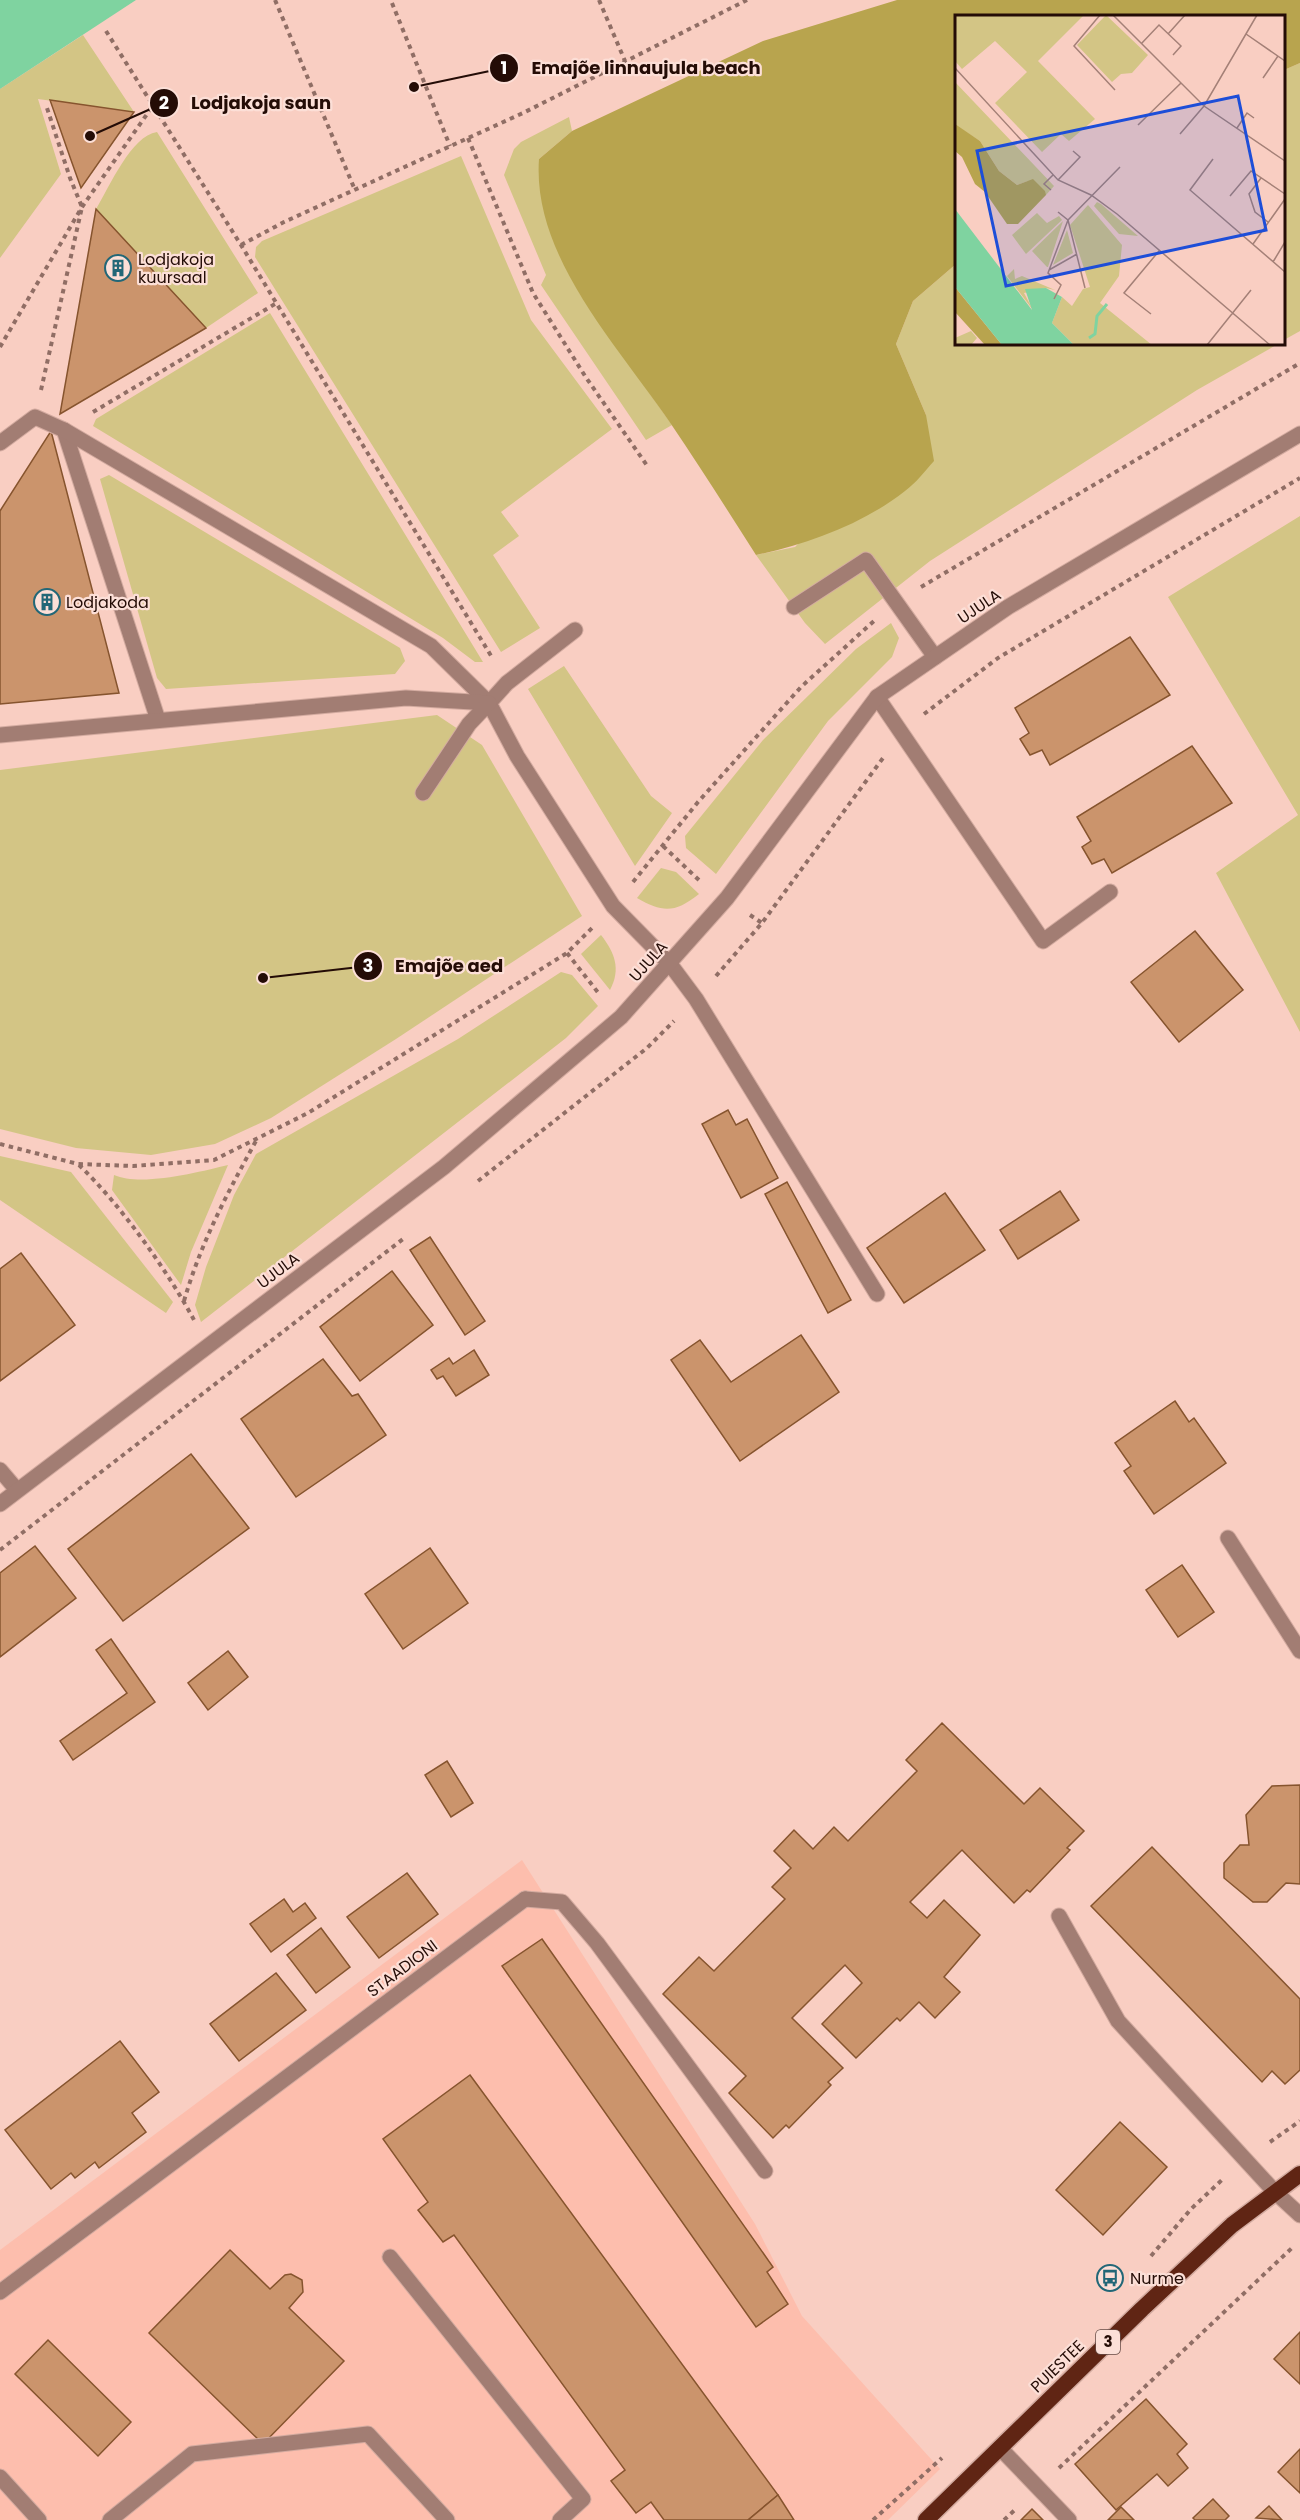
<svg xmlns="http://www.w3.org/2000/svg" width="1300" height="2520" font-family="Poppins,sans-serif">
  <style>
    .built { fill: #fdbead }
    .green { fill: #d3c585 }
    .forest { fill: #b8a44e }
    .water { fill: #7fd3a0 }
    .building { fill: #cb946c; stroke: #86542e; stroke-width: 1.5 }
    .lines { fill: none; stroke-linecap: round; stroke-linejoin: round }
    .service-casing { stroke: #d3aba0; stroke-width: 17 }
    .minor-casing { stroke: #d3aba0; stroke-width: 17 }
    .trunk-casing { stroke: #d3aba0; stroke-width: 19 }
    .path { stroke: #906e65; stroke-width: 4; stroke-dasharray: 4.5 4.5; stroke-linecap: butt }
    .service { stroke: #a27d73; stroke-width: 15 }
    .minor { stroke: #a27d73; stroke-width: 15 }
    .trunk { stroke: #602514; stroke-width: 16 }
    .labels { text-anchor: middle; stroke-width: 4.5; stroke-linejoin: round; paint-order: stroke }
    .shield { fill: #fcdfd7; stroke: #654b45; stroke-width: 1.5 }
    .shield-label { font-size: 15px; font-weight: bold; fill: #240c06 }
    .poi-label { font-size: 16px; fill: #240c06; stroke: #fcdfd7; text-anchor: start }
    .street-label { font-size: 16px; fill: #240c06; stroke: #fcdfd7 }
    .inset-river { fill: none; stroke: #7fd3a0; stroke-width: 3 }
    .inset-road { fill: none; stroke: #a48077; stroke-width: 1.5 }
    .view { fill: #1d4ed8; fill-opacity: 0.15; stroke: #1d4ed8; stroke-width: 3 }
    .inset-edge { fill: none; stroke: #240c06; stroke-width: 3 }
    .leader { fill: none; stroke: #240c06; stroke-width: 2 }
    .callout-dot { fill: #240c06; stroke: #fcdfd7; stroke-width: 2 }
    .mark-label { font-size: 18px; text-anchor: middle; font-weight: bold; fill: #fff }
    .callout-label { font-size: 18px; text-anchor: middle; font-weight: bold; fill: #240c06; stroke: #fcdfd7; stroke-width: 4.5; stroke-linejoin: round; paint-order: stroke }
  </style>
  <rect width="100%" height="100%" fill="#f9cec2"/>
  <polygon class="built" points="522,1860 755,2224 802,2316 940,2469 888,2520 0,2520 0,2250"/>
  <g class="green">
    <polygon points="83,35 134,112 38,99 61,174 0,258 0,89"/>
    <polygon points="1300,63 1300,331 1284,340 1284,70"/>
    <polygon points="569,117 572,131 539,159 580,294 672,425 646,440 541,285 546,275 504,175 514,149 521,142"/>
    <path d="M157,132l101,161 -52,35 -110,-119c14,-23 35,-73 61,-77z"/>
    <polygon points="461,156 531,320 612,429 501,512 519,536 493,555 540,628 501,652 255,257 256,247 262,241"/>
    <polygon points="956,264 956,344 1278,344 1197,390 930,561 825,644 805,623 756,555 795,547 926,415 896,344 913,301"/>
    <polygon points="270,313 483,662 475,662 443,638 93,426 96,419"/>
    <polygon points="109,475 400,648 405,661 395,674 166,689 157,678 100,479"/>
    <polygon points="1300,516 1300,1032 1216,873 1298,815 1168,597"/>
    <polygon points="891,623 899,638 892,657 828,721 716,874 686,848 685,836 763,740 856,649"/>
    <polygon points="564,666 651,796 672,813 635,866 528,689"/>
    <polygon points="437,715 482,745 582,916 396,1039 271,1118 215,1144 151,1155 76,1148 0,1129 0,770"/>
    <path d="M661,868l15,4 23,22c-24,19 -36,19 -62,4z"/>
    <path d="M601,935c14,18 20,34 9,55l-29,-36z"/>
    <polygon points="561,972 572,975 598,1006 566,1038 201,1322 195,1305 206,1267 234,1195 256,1154 458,1039"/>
    <polygon points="0,1156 71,1172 173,1302 166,1313 0,1200"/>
    <path d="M228,1165l-37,87 -10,33 -69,-95 2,-15c27,12 85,-3 114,-10z"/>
  </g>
  <path class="forest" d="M897,0h403v63l-16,7v-54h-328v248l-43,37 -17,43 30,71 8,46c-9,10 -18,22 -29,30 -40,32 -99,54 -149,64 -28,-44 -56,-88 -85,-131 -52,-77 -139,-167 -132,-265l33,-28 191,-90z"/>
  <polygon class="water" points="0,0 136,0 0,89"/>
  <g class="building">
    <polygon points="50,100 134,112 81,188 71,160"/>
    <polygon points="96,209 206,328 60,414"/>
    <polygon points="51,431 119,693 0,704 0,511"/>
    <polygon points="1130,637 1170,695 1050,765 1042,750 1030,755 1020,739 1029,733 1015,708"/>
    <polygon points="1192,746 1232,803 1112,873 1104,859 1092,864 1082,847 1091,841 1077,817"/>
    <polygon points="1195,931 1243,990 1179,1042 1131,982"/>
    <polygon points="728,1110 736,1125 747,1119 778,1178 741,1198 702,1124"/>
    <polygon points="787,1182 851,1300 828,1313 765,1194"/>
    <polygon points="1060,1191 1079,1220 1018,1259 1000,1230"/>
    <polygon points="945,1193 985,1250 904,1303 867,1248"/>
    <polygon points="430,1237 485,1321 465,1335 410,1250"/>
    <polygon points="21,1253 75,1325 0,1381 0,1269"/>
    <polygon points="392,1271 433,1325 360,1381 320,1327"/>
    <polygon points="801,1335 839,1392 740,1461 671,1360 700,1340 731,1382"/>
    <polygon points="474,1350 489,1375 456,1396 443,1376 437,1379 431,1370 449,1358 453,1364"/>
    <polygon points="323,1359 352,1396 358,1394 386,1435 296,1497 241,1419"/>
    <polygon points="1175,1401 1189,1422 1194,1418 1226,1463 1154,1514 1124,1471 1131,1466 1115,1443"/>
    <polygon points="191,1454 249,1528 123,1621 68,1549"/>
    <polygon points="35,1546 76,1598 0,1657 0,1573"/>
    <polygon points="430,1548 468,1603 403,1649 365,1594"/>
    <polygon points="1182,1565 1214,1612 1178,1637 1146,1590"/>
    <polygon points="111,1639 155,1702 73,1760 60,1741 127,1693 96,1650"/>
    <polygon points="228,1651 248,1677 208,1710 188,1683"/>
    <polygon points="942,1723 1024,1804 1040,1788 1084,1831 1067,1848 1070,1850 1030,1892 1027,1890 1014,1903 962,1850 910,1902 927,1918 944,1900 980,1935 944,1977 960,1992 935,2018 919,2002 900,2021 897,2018 856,2058 822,2024 862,1983 845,1965 792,2018 843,2068 828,2082 831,2085 789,2128 786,2125 773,2138 729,2093 746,2076 663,1994 699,1957 714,1971 785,1899 772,1887 791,1868 774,1851 794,1830 813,1849 834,1827 848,1841 917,1771 906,1760"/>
    <polygon points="447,1761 473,1803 451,1817 425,1775"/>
    <polygon points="1300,1785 1300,1884 1286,1883 1267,1902 1253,1902 1224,1878 1224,1863 1240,1845 1249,1845 1246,1815 1272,1786"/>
    <polygon points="1152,1847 1300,1999 1300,2070 1285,2084 1272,2071 1262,2082 1091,1906"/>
    <polygon points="407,1873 438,1914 379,1958 347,1917"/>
    <polygon points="284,1899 293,1912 305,1903 316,1918 271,1952 250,1924"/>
    <polygon points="321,1928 350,1967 316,1993 287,1955"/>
    <polygon points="542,1939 773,2267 767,2272 788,2304 756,2327 502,1966"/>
    <polygon points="276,1973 306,2010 239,2061 210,2024"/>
    <polygon points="120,2041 159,2092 132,2113 146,2132 99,2168 95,2162 75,2178 71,2173 51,2189 5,2130"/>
    <polygon points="470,2075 778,2495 748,2520 664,2520 651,2502 636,2513 611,2481 625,2470 454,2235 443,2242 418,2210 428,2202 383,2139"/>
    <polygon points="1120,2122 1167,2167 1103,2235 1056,2190"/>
    <polygon points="230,2250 270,2289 285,2275 291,2274 302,2280 303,2292 289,2308 344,2361 263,2444 149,2333"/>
    <polygon points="1300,2332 1300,2384 1274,2359"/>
    <polygon points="48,2340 131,2422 98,2456 15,2374"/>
    <polygon points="1146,2399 1187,2444 1177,2454 1188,2468 1168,2486 1157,2474 1116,2510 1075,2464"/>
    <polygon points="1300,2449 1300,2493 1278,2472"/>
    <polygon points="778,2495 794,2520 748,2520"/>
    <polygon points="1213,2499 1229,2516 1225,2520 1195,2520 1193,2518"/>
    <polygon points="1269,2506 1282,2520 1256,2518"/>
    <polygon points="1121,2507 1134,2520 1108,2520"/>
    <polygon points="1032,2509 1043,2520 1021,2520"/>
  </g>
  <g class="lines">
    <defs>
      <g id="service">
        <polyline points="64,430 158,720"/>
        <polyline points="0,443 35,417 64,430 431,646 489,703"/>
        <polyline points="794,607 866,560 935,657"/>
        <polyline points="575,630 507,683 489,703 517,756 613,906 670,964 696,999 877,1294"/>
        <polyline points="877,697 1043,941 1110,892"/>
        <polyline points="0,735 406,698 489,703"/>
        <polyline points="423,793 469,724 489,703"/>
        <polyline points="1228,1538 1300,1651"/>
        <polyline points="525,1899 562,1902 597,1943 765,2171"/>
        <polyline points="1059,1916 1118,2021 1274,2191"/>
        <polyline points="390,2257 583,2499 560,2520"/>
        <polyline points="1000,2448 1069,2520"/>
        <polyline points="0,2477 39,2520"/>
        <polyline points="110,2520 192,2454 368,2434 447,2520"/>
      </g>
      <g id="minor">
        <polyline points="0,1470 17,1490"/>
        <polyline points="0,1504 444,1167 621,1017 727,898 877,697 1008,607 1300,434"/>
        <polyline points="1274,2191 1300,2215"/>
        <polyline points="0,2292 525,1899"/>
      </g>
      <polyline id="trunk" points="926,2520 1142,2309 1232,2225 1300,2174"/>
    </defs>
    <use href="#service" class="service-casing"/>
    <use href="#minor" class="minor-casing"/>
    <use href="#trunk" class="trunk-casing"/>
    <g class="path">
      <polyline points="275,0 355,190"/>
      <polyline points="599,0 625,61"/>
      <polyline points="392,3 450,146"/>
      <polyline points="106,31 241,245 493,659"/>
      <polyline points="468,138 533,293 585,376 648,467"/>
      <polyline points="241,245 284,222 523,113 747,0"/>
      <polyline points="0,347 82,207 152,107"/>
      <polyline points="41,390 82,207 70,178 46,105"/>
      <polyline points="93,412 275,304"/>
      <polyline points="921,587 1300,363"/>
      <polyline points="924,714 998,658 1300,478"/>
      <polyline points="663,846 701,882"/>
      <polyline points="633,882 698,802 801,687 874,621"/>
      <polyline points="750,915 762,923"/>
      <polyline points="567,953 600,995"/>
      <polyline points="716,976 762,923 883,758"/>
      <polyline points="0,1144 78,1164 133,1166 214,1160 308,1113 567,953 592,928"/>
      <path d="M79,1165c41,39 88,105 115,155"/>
      <polyline points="478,1181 647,1048 674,1021"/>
      <path d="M184,1301c17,-59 44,-109 73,-162"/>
      <polyline points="0,1550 403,1239"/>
      <polyline points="1270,2142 1300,2121"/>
      <polyline points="1151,2256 1191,2209 1224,2178"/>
      <polyline points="1059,2468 1294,2246"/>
      <polyline points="873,2520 942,2458"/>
      <polyline points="1004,2520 1017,2508"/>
    </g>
    <use href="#service" class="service"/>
    <use href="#minor" class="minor"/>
    <use href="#trunk" class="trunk"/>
  </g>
  <defs>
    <symbol id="building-ring" viewBox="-11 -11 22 22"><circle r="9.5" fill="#fcdfd7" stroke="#226777" stroke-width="1.5"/><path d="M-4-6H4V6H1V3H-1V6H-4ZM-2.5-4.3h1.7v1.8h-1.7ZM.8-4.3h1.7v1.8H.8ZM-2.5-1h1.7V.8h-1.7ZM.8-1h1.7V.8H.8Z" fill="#226777"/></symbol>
    <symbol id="bus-ring" viewBox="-11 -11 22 22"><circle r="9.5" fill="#fcdfd7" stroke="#226777" stroke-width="1.5"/><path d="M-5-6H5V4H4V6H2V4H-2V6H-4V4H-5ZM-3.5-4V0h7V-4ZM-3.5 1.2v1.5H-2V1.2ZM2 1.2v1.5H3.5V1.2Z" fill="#226777"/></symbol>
  </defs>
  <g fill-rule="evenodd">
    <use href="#building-ring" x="103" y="253" width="30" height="30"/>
    <use href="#building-ring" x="32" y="587" width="30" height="30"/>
    <use href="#bus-ring" x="1095" y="2263" width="30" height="30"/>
  </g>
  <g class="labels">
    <rect class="shield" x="1096" y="2330" width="24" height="24" rx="4.5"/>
    <g class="shield-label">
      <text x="1108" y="2347">3</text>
    </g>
    <g class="poi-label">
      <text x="138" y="265">Lodjakoja<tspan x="138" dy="18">kuursaal</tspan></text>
      <text x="66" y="608">Lodjakoda</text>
      <text x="1130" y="2284">Nurme</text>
    </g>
    <g class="street-label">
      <text transform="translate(979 606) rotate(-34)" y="6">UJULA</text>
      <text transform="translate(648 961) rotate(-48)" y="6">UJULA</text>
      <text transform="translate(278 1270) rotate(-37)" y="6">UJULA</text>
      <text transform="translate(402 1968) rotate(-37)" y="6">STAADIONI</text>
      <text transform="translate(1057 2366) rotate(-44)" y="6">PUIESTEE</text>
    </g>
  </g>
  <g transform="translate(955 15)">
    <rect width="330" height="330" fill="#f9cec2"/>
    <path d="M0,0h129l-46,46 57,58 -26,22 -8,-7 -19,18 -47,-49 32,-31 -32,-31 -33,28 -7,-8zM151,0l42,40 -16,18 -11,1 -9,8 -35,-37zM0,67l99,104 -8,9 -18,-14 -11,4 -18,-14 -19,-30 -25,-16zM142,187l4,2 37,32 -19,-2 -25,-28zM133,190l34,40 -3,31 -19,27 52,42h-78l-22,-22 10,-26 10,9 11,-17 7,-2 -20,-62zM82,198l10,10 12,-7 3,4 -36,34 -14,-19zM108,206l-15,46h-1l-15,-16zM112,215l6,23 -20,12zM59,254l1,10 7,-3 33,14 -9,-2 -22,5 9,17 -26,-34zM16,316l6,7 -6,7h-16v-7z" fill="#d3c585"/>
    <path d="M0,109l25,17 19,30 18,14 16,-6 12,12 1,4 -28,29h-11l-22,-32 -10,-8 -13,-27 -7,-6zM0,272l47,58h-17l-30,-33z" fill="#b8a44e"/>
    <path d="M0,194l77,101 -7,-21 21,-1 16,9 -10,26 22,22h-72l-47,-58z" fill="#7fd3a0"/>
    <path class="inset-river" d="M134,323l6,-4 2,-18 10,-12"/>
    <path class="inset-road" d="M145,0l-26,31 41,44M158,0l91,91 81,55M213,19l17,-19M291,19l39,27M186,29l18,-19 22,21 -8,9M0,53l103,112 33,15 26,19 153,131M308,63l15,-22M183,110l43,-42M282,113l10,-15 7,5M225,119l24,-28 53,-91M258,144l-23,31 95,82M306,163l-12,16 6,18 13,10M103,165l22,-23 -7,-6M96,175l-7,-6 9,-9M275,181l21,-25 34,23M103,197l10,8 52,-53M113,205l17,68M298,229l32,-45M318,247l12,-20M94,255l28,-16M99,284l7,-14 -13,-12 20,-53M196,299l-27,-21 35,-42M252,330l44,-55"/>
    <path class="view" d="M283,81l28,134 -260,56 -29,-135z"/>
    <rect width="330" height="330" class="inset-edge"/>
  </g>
  <path class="leader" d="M414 87L504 68M90 136L164 103M263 978L368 966"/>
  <g class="callout-dot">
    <circle cx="414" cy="87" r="6"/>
    <circle cx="90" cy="136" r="6"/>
    <circle cx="263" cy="978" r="6"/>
    <circle cx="504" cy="68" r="15"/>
    <circle cx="164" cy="103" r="15"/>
    <circle cx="368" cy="966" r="15"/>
  </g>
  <g class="mark-label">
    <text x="504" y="74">1</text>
    <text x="164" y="109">2</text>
    <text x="368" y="972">3</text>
  </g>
  <g class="callout-label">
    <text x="646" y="74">Emajõe linnaujula beach</text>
    <text x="261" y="109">Lodjakoja saun</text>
    <text x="449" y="972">Emajõe aed</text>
  </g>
</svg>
